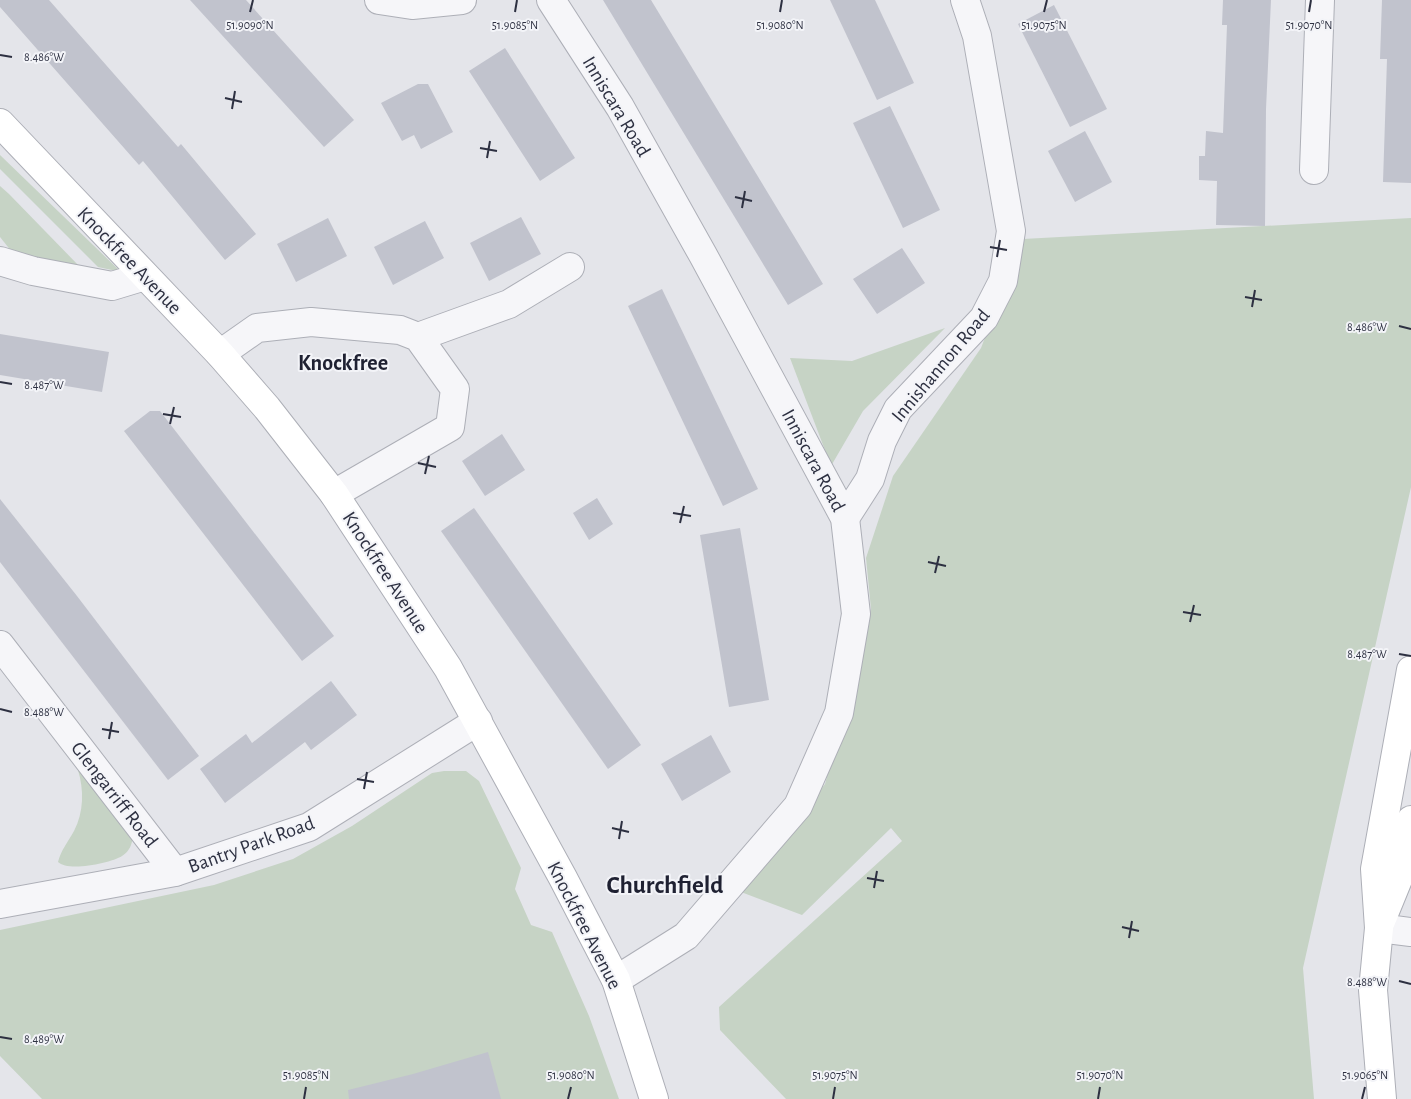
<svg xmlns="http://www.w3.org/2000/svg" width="1411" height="1099" font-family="'Alegreya Sans',sans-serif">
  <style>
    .green { fill: #c6d3c5 }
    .building { fill: #c1c3cd }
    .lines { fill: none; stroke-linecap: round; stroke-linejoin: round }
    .street-casing { stroke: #adafb7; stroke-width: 30 }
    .secondary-casing { stroke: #adafb7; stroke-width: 30 }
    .street { stroke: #f6f6f9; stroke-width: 28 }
    .secondary { stroke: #fff; stroke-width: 28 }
    .ticks { fill: none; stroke: #2d3041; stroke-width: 2 }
    .labels { text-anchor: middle; stroke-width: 4; stroke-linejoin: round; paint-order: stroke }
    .street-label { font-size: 20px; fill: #2d3041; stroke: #f3f4f8 }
    .quarter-label { font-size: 22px; font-weight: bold; fill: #1f2132; stroke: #f3f4f8 }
    .district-label { font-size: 25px; font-weight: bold; fill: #1f2132; stroke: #f3f4f8 }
    .ticks-label { font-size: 12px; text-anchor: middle; fill: #2d3041; stroke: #f3f4f8; stroke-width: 4; stroke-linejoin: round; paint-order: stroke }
  </style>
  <rect width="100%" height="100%" fill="#e4e5ea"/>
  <g class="green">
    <polygon points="0,155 121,272 98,267 0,169"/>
    <polygon points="0,186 9,194 80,267 16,257 0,237"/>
    <polygon points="1411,218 1411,487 1303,968 1314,1099 786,1099 720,1030 719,1007 902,841 891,828 802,915 741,892 825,784 871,609 866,558 893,476 981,348 1023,239"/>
    <polygon points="945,328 863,411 831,466 790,358 852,361"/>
    <path d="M78,770l5,1 50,65c-1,8 -3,15 -11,20 -11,7 -54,16 -64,6 3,-12 10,-20 16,-31 10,-19 10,-41 4,-61z"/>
    <polygon points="444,771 466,771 479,781 521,868 515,889 531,925 552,932 589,1016 619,1099 42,1099 0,1056 0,930 214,885 293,859 352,826 432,773"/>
  </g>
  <g class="building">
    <polygon points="0,0 49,0 178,147 181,144 256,234 225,260 143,161 139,165 0,7"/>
    <polygon points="190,0 246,0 354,120 324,147"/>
    <polygon points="603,0 651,0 823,284 788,305"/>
    <polygon points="830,0 875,0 914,83 877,100"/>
    <polygon points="1223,0 1271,0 1266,109 1265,226 1216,225 1217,181 1199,180 1199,156 1205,156 1206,131 1223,133 1227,25 1222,25"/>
    <polygon points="1382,0 1411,0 1411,183 1383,182 1387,59 1380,59"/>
    <polygon points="1054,5 1107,109 1070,127 1018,24"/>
    <polygon points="505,48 575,158 540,181 469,71"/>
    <polygon points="418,84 428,84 453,132 421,149 414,135 402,141 381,103"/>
    <polygon points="890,106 940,210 903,228 853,123"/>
    <polygon points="1085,131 1112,182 1075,202 1048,151"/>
    <polygon points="521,217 541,254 489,281 470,243"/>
    <polygon points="328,218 347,256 296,282 277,244"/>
    <polygon points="425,221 444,258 393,285 374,247"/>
    <polygon points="902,248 925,283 877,314 853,279"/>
    <polygon points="662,289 758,489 723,506 628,306"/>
    <polygon points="0,334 109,352 102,392 0,375"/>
    <polygon points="150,411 160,411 334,636 302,661 124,431"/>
    <polygon points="502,434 525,470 485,496 462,461"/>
    <polygon points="597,498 613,524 589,540 573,513"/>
    <polygon points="0,499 77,596 199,756 168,780 0,562"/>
    <polygon points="474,508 641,745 608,769 441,531"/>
    <polygon points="740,528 769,700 729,707 700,535"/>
    <polygon points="331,681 357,715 311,750 305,742 225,803 200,769 246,734 252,743"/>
    <polygon points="711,735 731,772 682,801 661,764"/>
    <polygon points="488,1052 501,1099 349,1099 348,1090 413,1074"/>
  </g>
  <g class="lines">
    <defs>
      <g id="street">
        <polyline points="379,0 412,5 462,0"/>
        <polyline points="551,0 620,107 703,255 845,518 856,614 839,713 798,806 686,936 616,980"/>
        <polyline points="1314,170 1320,0"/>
        <polyline points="0,261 33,271 112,286 145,276"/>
        <polyline points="418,337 509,304 570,267"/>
        <polyline points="220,354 257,328 311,322 400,330 418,337 455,389 450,427 334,494"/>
        <polyline points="845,518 870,479 882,441 898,409 984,318 1003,281 1011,231 977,36 965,0"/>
        <polyline points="0,645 175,872"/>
        <polyline points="0,904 175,872 309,827 478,721"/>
        <polyline points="1379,928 1411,932"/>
      </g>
      <g id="secondary">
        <polyline points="0,123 220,354 267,408 334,494 448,668 563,878 616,980 654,1099"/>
        <polyline points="1381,921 1401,872 1411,820"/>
        <polyline points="1382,1099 1373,990 1379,928 1375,869 1411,670"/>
      </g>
    </defs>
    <use href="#street" class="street-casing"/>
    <use href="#secondary" class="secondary-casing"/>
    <use href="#street" class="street"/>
    <use href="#secondary" class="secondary"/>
  </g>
  <path class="ticks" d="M250,12l3,-12M515,12l2,-12M780,12l2,-12M1044,12l3,-12M1309,12l2,-12M0,55l12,2M225,98l17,4M232,109l3,-18M480,148l17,3M487,158l3,-17M735,197l17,4M742,208l3,-17M990,247l17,3M997,257l3,-17M1245,297l17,3M1252,307l3,-17M1399,326l12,3M0,382l12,2M163,414l18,3M170,424l4,-17M418,463l18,4M425,474l4,-18M673,513l18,3M680,523l4,-17M928,562l18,4M935,573l4,-17M1183,612l18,3M1190,622l4,-17M1399,654l12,2M0,709l12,3M102,729l17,3M109,739l3,-17M357,779l17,3M364,789l3,-17M612,828l17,4M619,839l3,-18M867,878l17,3M874,888l3,-17M1122,927l17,4M1129,938l3,-17M1399,981l12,3M0,1037l12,2M304,1099l2,-12M568,1099l3,-12M833,1099l2,-12M1098,1099l2,-12M1362,1099l3,-12"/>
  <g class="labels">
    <g class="street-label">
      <text transform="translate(617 106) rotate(59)" y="7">Inniscara Road</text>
      <text transform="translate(130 260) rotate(46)" y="7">Knockfree Avenue</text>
      <text transform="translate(940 365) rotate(-50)" y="7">Innishannon Road</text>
      <text transform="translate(814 460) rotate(62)" y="7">Inniscara Road</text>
      <text transform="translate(386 572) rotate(57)" y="7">Knockfree Avenue</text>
      <text transform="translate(115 794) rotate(52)" y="7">Glengarriff Road</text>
      <text transform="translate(251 844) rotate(-20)" y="7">Bantry Park Road</text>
      <text transform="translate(585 925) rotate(63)" y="7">Knockfree Avenue</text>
    </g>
    <g class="quarter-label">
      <text x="343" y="370">Knockfree</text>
    </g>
    <g class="district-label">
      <text x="665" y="893">Churchfield</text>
    </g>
  </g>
  <g class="ticks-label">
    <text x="250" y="29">51.9090°N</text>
    <text x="515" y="29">51.9085°N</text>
    <text x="780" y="29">51.9080°N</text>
    <text x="1044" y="29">51.9075°N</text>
    <text x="1309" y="29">51.9070°N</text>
    <text x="44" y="61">8.486°W</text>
    <text x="1367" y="331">8.486°W</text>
    <text x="44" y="389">8.487°W</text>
    <text x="1367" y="658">8.487°W</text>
    <text x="44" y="716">8.488°W</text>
    <text x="1367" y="986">8.488°W</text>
    <text x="44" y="1043">8.489°W</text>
    <text x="306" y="1079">51.9085°N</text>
    <text x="571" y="1079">51.9080°N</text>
    <text x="835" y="1079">51.9075°N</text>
    <text x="1100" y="1079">51.9070°N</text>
    <text x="1365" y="1079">51.9065°N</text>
  </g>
</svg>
